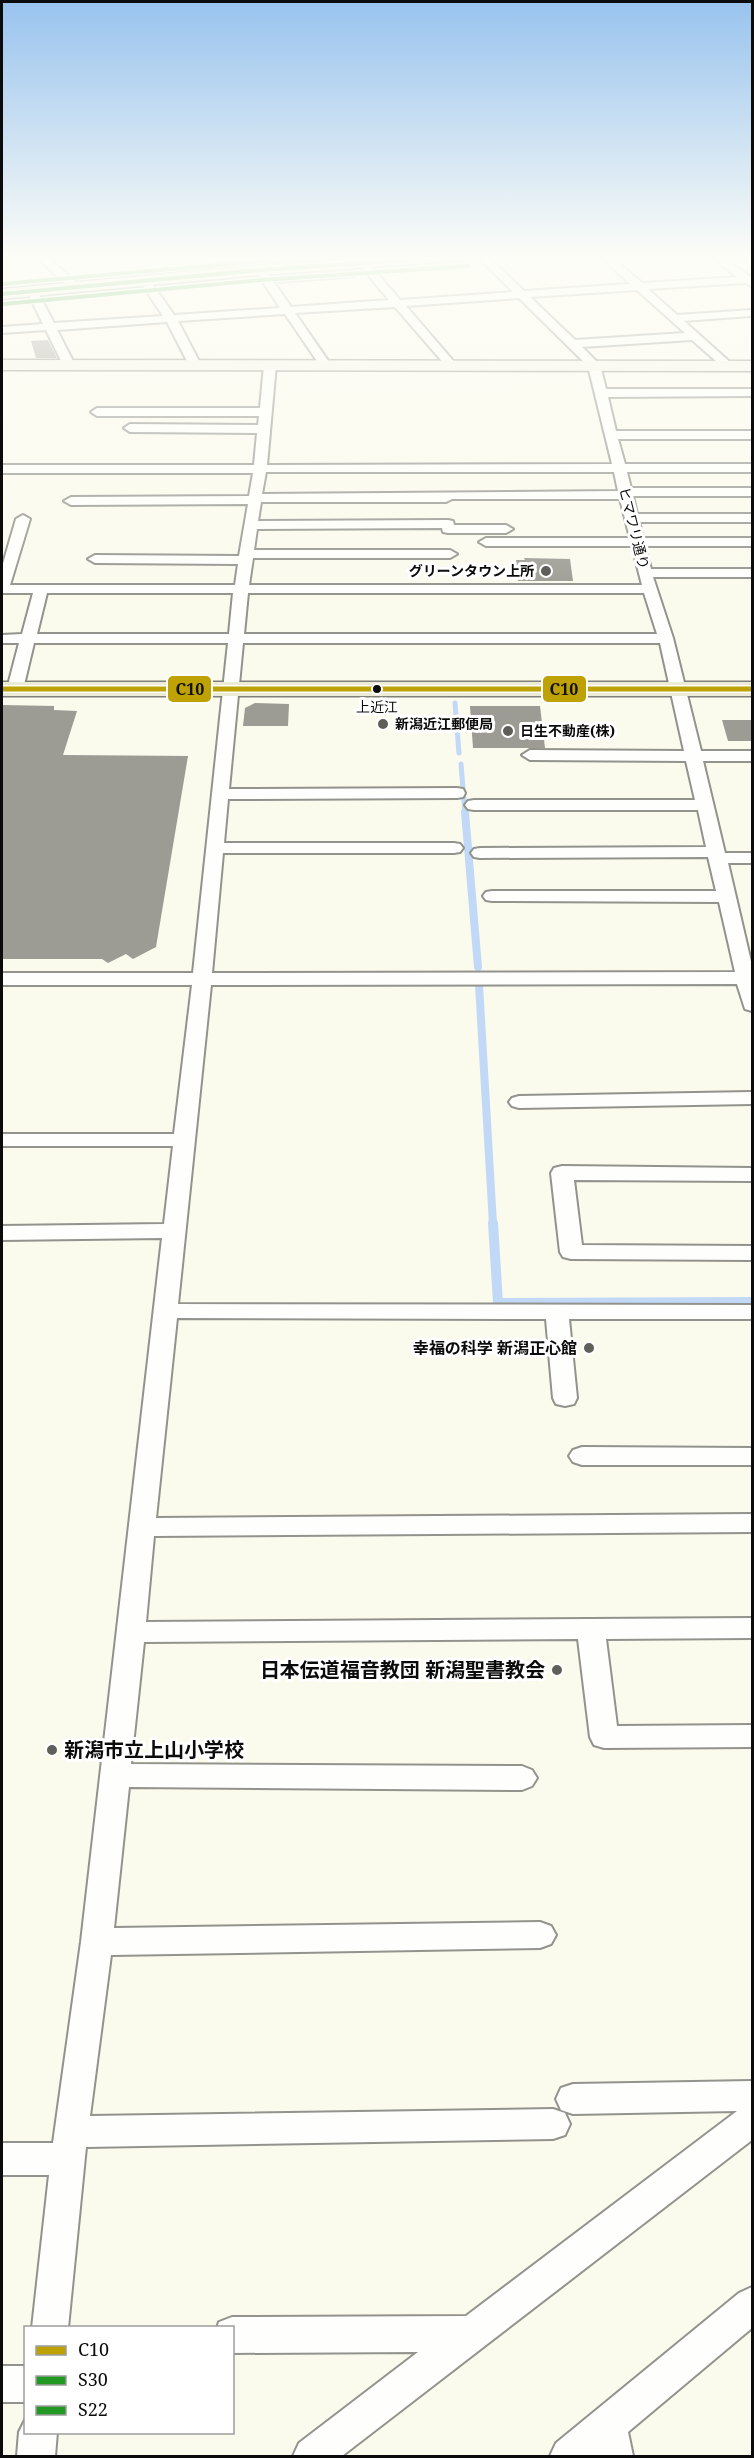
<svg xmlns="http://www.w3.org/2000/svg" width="754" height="2458" font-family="'Noto Serif','Noto Sans JP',serif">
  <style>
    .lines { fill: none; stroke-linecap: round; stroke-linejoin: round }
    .stream-far2 { stroke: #c1d9f6; stroke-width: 5 }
    .stream-far1 { stroke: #c1d9f6; stroke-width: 8 }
    .stream { stroke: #c1d9f6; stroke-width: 10 }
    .building { fill: #9c9b94 }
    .street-casing { stroke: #93938d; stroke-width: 4 }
    .secondary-casing { stroke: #898983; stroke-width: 3 }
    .primary-casing { stroke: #80807a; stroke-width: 3 }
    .street { fill: #fefefc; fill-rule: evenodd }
    .secondary { fill: #f3f4e7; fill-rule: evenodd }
    .primary { fill: #ececd6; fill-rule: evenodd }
    .bus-1-casing { stroke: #fff; stroke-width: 8 }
    .bus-2-casing { stroke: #fff; stroke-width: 6 }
    .bus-3-casing { stroke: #fff; stroke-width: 6 }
    .bus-4-casing { stroke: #fff; stroke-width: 6 }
    .bus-1 { stroke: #bea102; stroke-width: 5 }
    .bus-2 { stroke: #292; stroke-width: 4 }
    .bus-3 { stroke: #292; stroke-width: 4 }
    .bus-4 { stroke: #292; stroke-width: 4 }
    .poi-dot { fill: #5f5f5a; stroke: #fff; stroke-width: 2 }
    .bus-dot { fill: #0b0b0b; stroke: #fff; stroke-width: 2 }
    .labels { text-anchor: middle; stroke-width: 6; stroke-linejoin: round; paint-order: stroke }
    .far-street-label { font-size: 14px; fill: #0b0b0b; stroke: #fff }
    .far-poi-label { font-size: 14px; font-weight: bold; fill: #0b0b0b; stroke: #fff; text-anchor: start }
    .bus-label { font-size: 14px; fill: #0b0b0b; stroke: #fff }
    .poi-label { font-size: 16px; font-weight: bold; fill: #0b0b0b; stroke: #fff; text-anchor: end }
    .near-poi-label { font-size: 20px; font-weight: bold; fill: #0b0b0b; stroke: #fff; text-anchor: end }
    .line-badge { stroke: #fff; stroke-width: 2 }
    .pale-badge-label { font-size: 16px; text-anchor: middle; font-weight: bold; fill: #111 }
  </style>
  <rect width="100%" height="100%" fill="#fafaed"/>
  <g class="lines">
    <g class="stream-far2">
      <polyline points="455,703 459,753"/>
      <polyline points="461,764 465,813"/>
    </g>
    <g class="stream-far1">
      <polyline points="465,812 478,967"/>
      <polyline points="479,985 493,1224"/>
    </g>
    <polyline class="stream" points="493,1223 498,1303 752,1302"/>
  </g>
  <g class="building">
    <polygon points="254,256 355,256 355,257 260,263"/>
    <polygon points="356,270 356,278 278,284 273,276"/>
    <polygon points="48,340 57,358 36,358 31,341"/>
    <polygon points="524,558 570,559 573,581 518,581 516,560 525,560"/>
    <polygon points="255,703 289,704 288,726 243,726 245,708"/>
    <polygon points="2,705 54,706 54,710 77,711 63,755 188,756 156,947 133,959 126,954 108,963 102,959 2,959"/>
    <polygon points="470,706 540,706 545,748 473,748"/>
    <polygon points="722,720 753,720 753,741 728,741"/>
  </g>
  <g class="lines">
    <defs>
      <g id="street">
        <polygon points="35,256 46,256 79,285 79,289 71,289"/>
        <polygon points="217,256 228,256 247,271 238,273"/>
        <path d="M477,256h10l37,35 106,-7 -30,-28h11l31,27 95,-6 -27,-21h11l28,20h3v10l-7,-3 -97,6 29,26 75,-5v6h-2l-66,5 48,43v4h-8l-32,-28 -110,7 18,18 6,24h146v7l-144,1 8,34h136v8h-134l7,25h127v8h-125l4,16h121v8h-119l4,18h115v8h-113l4,16h109v8h-107l6,23h101v8h-99l20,61 28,113h51v10h-49l22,92h27v10h-24l24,103v45l-7,-2 -8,-25 -526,1 -33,319 574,1v14h-183l8,79 -3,6 -9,2 -9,-2 -3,-6 -7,-79 -369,-1 -21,200 596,-4v18l-598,4 -8,86 606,-4v20l-146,1 11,87 135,-1v22l-148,1 -10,-3 -4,-8 -12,-98 -434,3 -13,122 391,2 10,4 5,8 -5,8 -10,4 -393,-3 -15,141 426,-6 11,4 5,9 -5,9 -11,4 -429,7 -21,161 463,-7 12,4 5,11 -5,11 -12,4 -467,8 -18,181h-36l17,-153h-47v-32h51l28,-201 81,-704 -160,2v-14l162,-2 9,-78h-171v-12h172l18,-149h-190v-12h191l35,-330h-194l-11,46 -8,5 -6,-2 -2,-3 12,-46h-17v-8l20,-1 11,-41h-31v-26l14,-48 7,-4 7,4 -20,66h225l3,-21 -143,-1 -7,-4 7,-4 144,1 9,-52 -177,1 -7,-4 7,-4 178,-1 4,-23h-251v-8h252l3,-32 -127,-1 -6,-4 6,-4 128,1 1,-9h-162l-6,-4 6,-4h163l4,-43 6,-3 6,3 -9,100 345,-1 -24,-98 -69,-68 -113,8 49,57 2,2 -6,3 -4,-1 -52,-60 -100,6 36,52 -6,3 -4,-1 -36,-53 -107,7 23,44 -6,3 -6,-3 -22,-43 -110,8 18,35 -6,3 -6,-3 -17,-35 -44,3v-6l41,-3 -16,-33 5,-3 5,3 17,32 109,-7 -24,-36 5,-3 4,1 26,37 106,-7 -25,-38 5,-3 4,1 27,39 98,-7 -32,-38 5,-3 4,1 34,40 113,-8zM637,290l48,43 -110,7 -45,-43zM266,472h348l4,19 -356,3zM452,499h168l10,39h-144l-7,4 7,4h146l10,39h-393l4,-27h197l7,-4 -7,-4h-196l3,-21 185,-1 1,4 5,1h58l7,-4 -7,-4h-52l-1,-4 -5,-1 -190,1 3,-19h185zM47,593h186l-4,41h-192zM248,593h396l13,41h-413zM243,643h417l24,108 -154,-1 -8,5 8,5 156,1 9,39h-221l-6,1 -3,4 3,4 6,1h224l8,37 -226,1 -6,1 -3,4 3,4 6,1 228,-1 8,34h-224l-6,1 -3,4 3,4 6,1 227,1 16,70 -523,1 11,-120h231l6,-1 3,-4 -3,-4 -6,-1h-230l4,-44 229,-1 6,-1 2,-4 -2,-4 -6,-1 -228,1z"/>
        <polygon points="752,1092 752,1104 519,1108 512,1106 509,1102 512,1098 519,1096"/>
        <polygon points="562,1166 752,1168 752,1181 574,1180 582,1245 752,1246 752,1260 571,1259 563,1257 560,1252 551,1173 554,1168"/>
        <polygon points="582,1447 752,1448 752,1465 582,1465 573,1462 569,1456 573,1450"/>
        <polygon points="752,2081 752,2140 342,2456 293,2456 299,2443 418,2352 232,2353 232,2328 217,2328 219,2322 232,2317 466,2316 737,2111 573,2114 561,2110 556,2099 561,2088 573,2084"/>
        <polygon points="752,2287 752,2328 628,2432 633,2456 550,2456 556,2443 739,2293"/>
        <rect x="2" y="2366" width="24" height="36"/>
        <polygon points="26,2418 26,2432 57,2432 55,2456 17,2456 19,2432"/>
      </g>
      <polygon id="secondary" points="2,360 752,361 752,371 2,370"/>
      <g id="primary">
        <polygon points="407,256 475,256 468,260 260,275 2,299 2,289 260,265"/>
        <rect x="2" y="682" width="750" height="14"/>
      </g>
    </defs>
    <use href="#street" class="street-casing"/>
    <use href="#secondary" class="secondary-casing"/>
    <use href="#primary" class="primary-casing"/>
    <use href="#street" class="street"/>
    <use href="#secondary" class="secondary"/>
    <use href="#primary" class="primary"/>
    <defs>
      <polyline id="bus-1" points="2,689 752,689"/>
      <polyline id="bus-2" points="2,294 260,270 468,256"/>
      <polyline id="bus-3" points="3,304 261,280 469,266"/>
      <polyline id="bus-4" points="2,284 317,256"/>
    </defs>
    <use href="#bus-1" class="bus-1-casing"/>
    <use href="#bus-2" class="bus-2-casing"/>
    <use href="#bus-3" class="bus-3-casing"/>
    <use href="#bus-4" class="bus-4-casing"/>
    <use href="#bus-1" class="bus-1"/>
    <use href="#bus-2" class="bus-2"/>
    <use href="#bus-3" class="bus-3"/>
    <use href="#bus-4" class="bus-4"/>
  </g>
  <linearGradient id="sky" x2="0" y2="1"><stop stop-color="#98c3ee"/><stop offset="0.43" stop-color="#fdfdf7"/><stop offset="1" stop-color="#fdfdf7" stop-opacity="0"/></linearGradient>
  <rect width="754" height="600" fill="url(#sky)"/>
  <g class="poi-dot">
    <circle cx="546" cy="571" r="6"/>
    <circle cx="383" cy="724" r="6"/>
    <circle cx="508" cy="731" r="6"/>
    <circle cx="589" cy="1348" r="6"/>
    <circle cx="557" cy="1670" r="6"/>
    <circle cx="52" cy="1750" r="6"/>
  </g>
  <circle class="bus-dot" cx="377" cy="689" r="5"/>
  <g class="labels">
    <g class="far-street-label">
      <text transform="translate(634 528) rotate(76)" y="5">ヒマワリ通り</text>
    </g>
    <g class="far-poi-label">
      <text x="534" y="576" text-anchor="end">グリーンタウン上所</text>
      <text x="395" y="729">新潟近江郵便局</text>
      <text x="520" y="736">日生不動産(株)</text>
    </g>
    <g class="bus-label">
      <text x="377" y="712">上近江</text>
    </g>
    <g class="poi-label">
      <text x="577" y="1354">幸福の科学 新潟正心館</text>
    </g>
    <g class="near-poi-label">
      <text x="545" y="1677">日本伝道福音教団 新潟聖書教会</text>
      <text x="64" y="1757" text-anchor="start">新潟市立上山小学校</text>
    </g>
  </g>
  <g class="line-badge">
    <rect x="167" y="675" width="45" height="28" rx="6" fill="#bea102"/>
    <rect x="542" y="675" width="45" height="28" rx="6" fill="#bea102"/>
  </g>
  <g class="pale-badge-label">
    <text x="190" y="695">C10</text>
    <text x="564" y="695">C10</text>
  </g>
  <rect width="754" height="2458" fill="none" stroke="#0b0b0b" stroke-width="6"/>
  <rect x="24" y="2326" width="210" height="108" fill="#ffffff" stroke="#9d9d9d" stroke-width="1.5"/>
  <rect x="36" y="2346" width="30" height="9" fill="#bea102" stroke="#9d9d9d" stroke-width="1.5"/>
  <text x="78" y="2356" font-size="18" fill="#0b0b0b">C10</text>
  <rect x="36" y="2376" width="30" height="9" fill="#229922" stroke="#9d9d9d" stroke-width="1.5"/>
  <text x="78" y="2386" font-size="18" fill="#0b0b0b">S30</text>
  <rect x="36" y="2406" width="30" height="9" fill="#229922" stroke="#9d9d9d" stroke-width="1.5"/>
  <text x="78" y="2416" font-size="18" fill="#0b0b0b">S22</text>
</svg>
